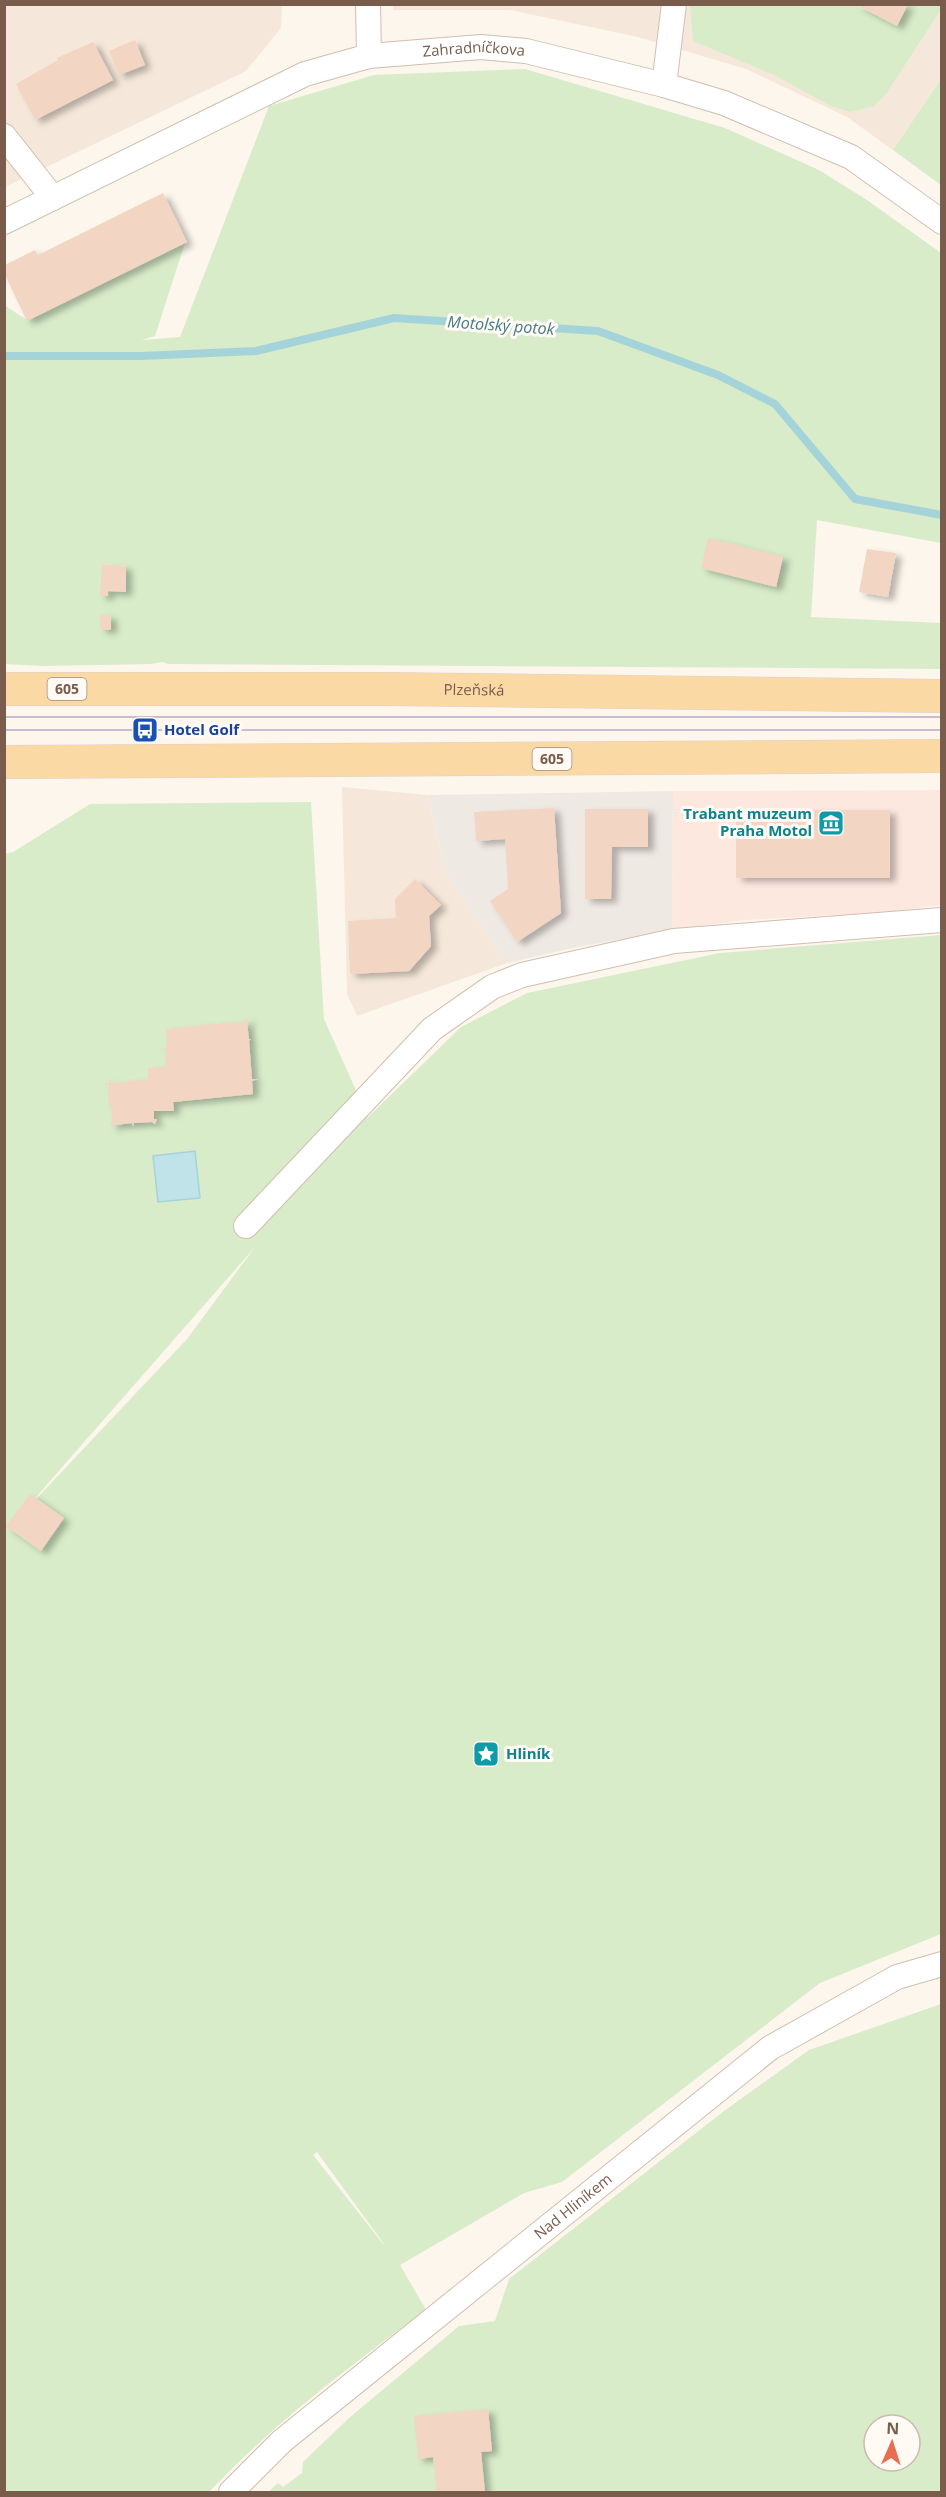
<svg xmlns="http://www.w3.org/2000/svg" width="946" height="2497" font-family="'Open Sans',sans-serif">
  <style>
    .residential { fill: #f5e8da }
    .commercial { fill: #fde8e0 }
    .industrial { fill: #efe9e4 }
    .green { fill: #d8ecc9; fill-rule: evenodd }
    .water { fill: #bfe3e8; stroke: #a5d3da; stroke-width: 1.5 }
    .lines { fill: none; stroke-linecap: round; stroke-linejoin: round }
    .stream { stroke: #a5d3da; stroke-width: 8 }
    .building { fill: #f3d5c3; filter: url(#shadow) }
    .street-casing { stroke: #d1beb0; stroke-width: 26 }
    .primary-casing { stroke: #dad1cd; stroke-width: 34 }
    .street { stroke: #fff; stroke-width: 24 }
    .primary { stroke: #fbd9a5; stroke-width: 33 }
    .tram { stroke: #b9a8c9; stroke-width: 1.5 }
    .labels { text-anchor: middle; stroke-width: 6; stroke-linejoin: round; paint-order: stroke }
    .shield { fill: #fffaf3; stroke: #a28b7f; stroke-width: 1.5 }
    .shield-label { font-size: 14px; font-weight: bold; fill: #7a5c4d }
    .street-label { font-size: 15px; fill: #7a5c4d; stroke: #fffaf3 }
    .transit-label { font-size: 15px; font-weight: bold; fill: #164399; stroke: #fffaf3; text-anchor: start }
    .culture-label { font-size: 15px; font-weight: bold; fill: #0d838f; stroke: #fffaf3; text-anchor: end }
    .water-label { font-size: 16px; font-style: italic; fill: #437c86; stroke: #fffaf3 }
  </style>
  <defs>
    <filter id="shadow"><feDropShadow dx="6" dy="4" stdDeviation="3" flood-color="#0004"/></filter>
  </defs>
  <rect width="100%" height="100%" fill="#fdf6ec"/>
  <g class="residential">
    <polygon points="4,5 282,5 281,28 246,71 5,187"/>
    <polygon points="393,5 941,5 941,79 893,150 847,117 746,69 638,37 510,10 393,10"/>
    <polygon points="342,787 427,795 446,873 507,963 357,1016 347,994"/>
  </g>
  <polygon class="commercial" points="941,790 941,905 888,912 745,920 672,930 673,791"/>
  <polygon class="industrial" points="673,791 672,930 573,948 507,963 446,873 427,795"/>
  <g class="green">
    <polygon points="690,5 855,5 897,25 908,5 941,5 942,8 886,94 874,106 850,112 829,105 774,75 693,41"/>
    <path d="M525,69l200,59 94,42 48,30 74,53v290l-124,-23 -6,97 130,6v46l-772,-5 -7,-2 -11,2 -108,2 -38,-2 -1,-359 23,15 158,-77 -30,93 -13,4 38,-3 89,-231 105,-31zM102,564l24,2 -1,25h-17z"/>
    <polygon points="941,79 941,185 893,150"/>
    <path d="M311,802l13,217 44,98 93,-90 66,-34 193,-40 221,-18v999l-121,49 -258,199 -38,11 -124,72 26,45c-76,56 -152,113 -217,182h-204l-1,-1638 9,-2 77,-48zM255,1247l-68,92 -165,175v-1zM317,2152l67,92v1l-71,-90z"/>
    <path d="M941,2004v488h-673l10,-9 5,4 19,-14 1,-11 46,-44 110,-92 36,-5 14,-42 215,-168 85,-61zM874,2425h36v36h-36z"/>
  </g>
  <polygon class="water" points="195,1151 200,1198 158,1202 153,1156"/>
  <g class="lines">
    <polyline class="stream" points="4,356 141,356 256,351 394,318 598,331 718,375 775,404 855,499 942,515"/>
  </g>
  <g class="building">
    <polygon points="855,4 908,4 897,26"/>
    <polygon points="135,40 145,65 119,75 109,51"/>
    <polygon points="93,42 113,80 35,120 16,84 58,60 57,58"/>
    <polygon points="163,193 187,242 27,321 5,275 5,265 35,250 38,255"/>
    <polygon points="708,538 783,557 776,587 701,568"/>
    <polygon points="867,549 896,553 888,597 859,592"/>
    <polygon points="102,564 126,566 126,592 108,591 108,596 100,596"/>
    <polygon points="100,614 111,616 111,630 100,629"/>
    <polygon points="554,808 561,913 517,942 490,901 508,889 505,839 476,841 474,812"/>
    <polygon points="585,809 648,809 648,847 612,847 611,899 585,899"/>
    <rect x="736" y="810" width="154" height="68"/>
    <polygon points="415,879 441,905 429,916 431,946 409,971 350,974 348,921 396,918 395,899"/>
    <polygon points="245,1019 250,1020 247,1023 249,1039 251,1039 249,1041 252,1079 258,1079 252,1081 253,1094 173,1102 174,1111 154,1111 154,1119 157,1119 155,1124 152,1122 134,1123 133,1126 132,1123 115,1125 113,1127 110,1125 112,1122 111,1105 108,1105 110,1099 108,1100 109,1085 103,1084 109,1083 109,1080 111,1080 111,1083 128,1082 128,1079 130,1079 130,1081 148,1080 148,1068 165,1067 166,1050 160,1049 167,1048 166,1027 168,1029 188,1027 204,1025 207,1023 207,1025 225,1023 227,1021 227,1023 245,1022"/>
    <polygon points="30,1494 64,1518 41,1551 6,1526"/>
    <polygon points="488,2409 492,2451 481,2452 485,2492 437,2492 433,2457 418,2459 414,2416"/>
  </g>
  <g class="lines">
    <defs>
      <g id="street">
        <polyline points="368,4 369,56"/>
        <polyline points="664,85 674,4"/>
        <polyline points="4,136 53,198"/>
        <path id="s1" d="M4,222l301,-148 64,-18 112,-9 45,4 138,34 60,18 127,54 91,65"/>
        <polyline points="246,1226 432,1029 492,987 522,975 674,941 942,920"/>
        <path id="s2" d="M231,2492l51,-51 488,-393 127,-71 45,-13"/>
      </g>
      <g id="primary">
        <path id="s3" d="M4,689h382l556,7"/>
        <polyline points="4,762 942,756"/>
      </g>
    </defs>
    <use href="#street" class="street-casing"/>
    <use href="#primary" class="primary-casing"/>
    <use href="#street" class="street"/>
    <use href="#primary" class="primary"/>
    <g class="tram">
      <polyline points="4,717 942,717"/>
      <polyline points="4,730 942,730"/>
    </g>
  </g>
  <defs>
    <symbol id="bus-square" viewBox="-11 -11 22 22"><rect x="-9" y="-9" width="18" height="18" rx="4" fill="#1a4fb4" stroke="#fffaf3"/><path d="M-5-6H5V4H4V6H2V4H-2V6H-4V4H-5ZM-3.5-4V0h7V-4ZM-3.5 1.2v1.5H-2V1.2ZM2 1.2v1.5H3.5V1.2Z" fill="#fff"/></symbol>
    <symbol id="museum-square" viewBox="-11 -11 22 22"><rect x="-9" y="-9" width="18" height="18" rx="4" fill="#0f9aa8" stroke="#fffaf3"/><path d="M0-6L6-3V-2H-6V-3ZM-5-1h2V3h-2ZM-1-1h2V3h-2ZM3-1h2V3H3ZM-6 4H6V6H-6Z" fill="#fff"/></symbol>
    <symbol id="sight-square" viewBox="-11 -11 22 22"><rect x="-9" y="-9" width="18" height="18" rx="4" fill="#0f9aa8" stroke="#fffaf3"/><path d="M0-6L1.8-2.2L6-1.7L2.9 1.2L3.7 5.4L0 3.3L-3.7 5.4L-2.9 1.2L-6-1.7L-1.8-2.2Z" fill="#fff"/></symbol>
  </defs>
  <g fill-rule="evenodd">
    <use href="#bus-square" x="130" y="715" width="30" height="30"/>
    <use href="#museum-square" x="816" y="808" width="30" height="30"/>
    <use href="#sight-square" x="471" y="1739" width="30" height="30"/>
  </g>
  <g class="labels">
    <g class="shield">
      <rect x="47.5" y="678" width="39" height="22" rx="4.5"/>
      <rect x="532.5" y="748" width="39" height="22" rx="4.5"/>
    </g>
    <g class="shield-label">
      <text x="67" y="694">605</text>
      <text x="552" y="764">605</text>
    </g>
    <g class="street-label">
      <text dy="5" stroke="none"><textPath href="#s1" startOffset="507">Zahradníčkova</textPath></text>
      <text dy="5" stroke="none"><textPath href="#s3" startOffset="470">Plzeňská</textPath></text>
      <text dy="5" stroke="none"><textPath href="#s2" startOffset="446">Nad Hliníkem</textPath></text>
    </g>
    <g class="transit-label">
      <text x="164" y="735">Hotel Golf</text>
    </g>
    <g class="culture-label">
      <text x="812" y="819">Trabant muzeum<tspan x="812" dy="17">Praha Motol</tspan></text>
      <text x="506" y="1759" text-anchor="start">Hliník</text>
    </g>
    <g class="water-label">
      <text transform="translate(501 325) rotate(4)" y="6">Motolský potok</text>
    </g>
  </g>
  <rect width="946" height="2497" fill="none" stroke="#7a5c4d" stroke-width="12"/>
  <g transform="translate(892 2443) rotate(3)"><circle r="28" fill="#fffaf3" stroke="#cabbb1" stroke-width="1.5"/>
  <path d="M0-4.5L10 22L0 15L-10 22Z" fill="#e76f51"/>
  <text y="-9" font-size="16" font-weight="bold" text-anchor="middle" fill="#7a5c4d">N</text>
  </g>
</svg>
